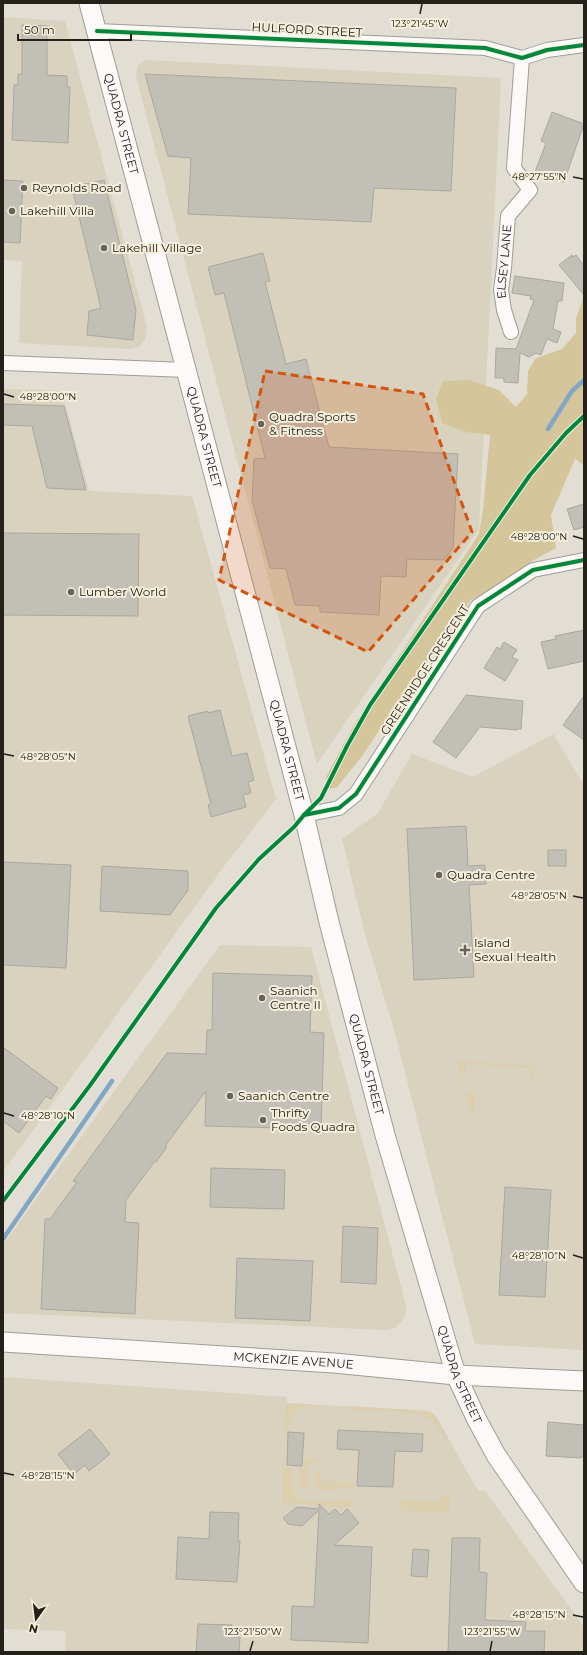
<svg xmlns="http://www.w3.org/2000/svg" width="587" height="1655" font-family="Montserrat,sans-serif">
  <style>
    .built { fill: #d8d2bf }
    .green { fill: #dbcfad }
    .forest { fill: #d5c59b }
    .lines { fill: none; stroke-linecap: round; stroke-linejoin: round }
    .stream { stroke: #81a7c4; stroke-width: 4.5 }
    .building { fill: #c2bfb6; stroke: #aaa79f }
    .street-casing { stroke: #9f9d94; stroke-width: 16 }
    .secondary-casing { stroke: #9f9d94; stroke-width: 21 }
    .street { stroke: #fbfaf8; stroke-width: 14 }
    .secondary { stroke: #fbfaf8; stroke-width: 19 }
    .cycleway-casing { stroke: #f5eeda; stroke-width: 6 }
    .cycleway { stroke: #00873e; stroke-width: 4 }
    .marked { fill: #d4530d; fill-opacity: 0.2; stroke: #d4530d; stroke-width: 3; stroke-dasharray: 8 5; stroke-linejoin: round }
    .ticks { fill: none; stroke: #23211a; stroke-width: 1.5 }
    .poi-dot { fill: #66635b; stroke: #f5eeda; stroke-width: 1.5 }
    .labels { text-anchor: middle; stroke-width: 4; stroke-linejoin: round; paint-order: stroke }
    .street-label { font-size: 12px; fill: #23211a; stroke: #f5eeda }
    .poi-label { font-size: 12px; fill: #23211a; stroke: #f5eeda; text-anchor: start }
    .ticks-label { font-size: 10px; text-anchor: middle; fill: #23211a; stroke: #f5eeda; stroke-width: 4; stroke-linejoin: round; paint-order: stroke }
  </style>
  <rect width="100%" height="100%" fill="#e2ded3"/>
  <g class="built">
    <polygon points="3,17 65,21 147,327 145,340 139,347 129,349 19,343 22,261 3,260"/>
    <polygon points="145,60 501,78 479,529 317,764 136,76 138,65"/>
    <polygon points="3,389 62,391 89,491 192,496 276,799 222,869 3,1172"/>
    <polygon points="553,734 584,785 584,1350 475,1344 393,1026 366,938 342,839 378,813 412,754 473,777"/>
    <polygon points="220,945 311,947 406,1305 406,1312 403,1320 395,1328 386,1330 3,1313 3,1245"/>
    <polygon points="3,1377 287,1397 287,1403 429,1411 437,1418 478,1491 485,1491 584,1627 584,1652 65,1652 66,1631 3,1629"/>
  </g>
  <g class="green">
    <polygon points="457,1061 536,1066 534,1079 533,1080 532,1079 531,1068 466,1064 465,1074 462,1076 459,1072"/>
    <polygon points="467,1092 474,1092 474,1115 472,1116 466,1094"/>
    <path d="M286,1403l33,2v1c-20,-1 -30,5 -31,26l-3,-1z"/>
    <path d="M347,1406l82,5 6,4 13,23 -4,-1c-4,-6 -7,-13 -13,-17 -16,-12 -61,-9 -81,-10z"/>
    <path d="M305,1458l16,1c-3,2 -6,3 -9,5 -8,7 -6,18 -2,26l-8,-2 -2,-5v-15h4z"/>
    <path d="M283,1467l9,1c0,7 -1,15 1,22 6,18 43,10 57,9v8l-68,-4z"/>
    <path d="M321,1468l-1,13 34,1v6l-31,2c-11,-4 -12,-16 -2,-22z"/>
    <polygon points="441,1495 450,1495 449,1513 401,1510 402,1500 440,1502"/>
  </g>
  <polygon class="forest" points="584,297 584,465 575,459 551,515 556,548 532,561 491,589 471,600 401,697 363,755 337,787 330,789 326,777 354,725 479,534 483,509 490,435 465,432 442,423 436,399 443,381 469,380 499,390 516,407 527,394 528,371 536,358 562,349 576,333 576,318"/>
  <g class="lines">
    <g class="stream">
      <polyline points="548,429 572,391 584,380"/>
      <polyline points="3,1239 112,1081"/>
    </g>
  </g>
  <g class="building">
    <polygon points="22,25 47,26 47,75 67,76 67,87 70,87 68,143 12,140 14,85 18,85 18,74 22,74"/>
    <polygon points="145,74 456,88 451,191 374,188 371,222 188,214 191,158 168,156"/>
    <polygon points="552,112 584,124 564,182 535,172 546,143 541,141"/>
    <polygon points="3,180 23,181 20,243 3,242"/>
    <polygon points="104,180 136,310 133,340 87,335 89,311 101,308 72,187"/>
    <polygon points="263,253 270,281 265,282 286,364 306,359 329,447 458,454 453,548 444,560 407,559 406,577 381,576 379,615 320,612 320,606 295,605 286,569 270,568 252,500 254,459 265,458 224,293 215,295 208,267"/>
    <polygon points="572,255 573,257 576,255 584,266 584,295 559,265"/>
    <polygon points="515,276 564,283 562,301 558,301 553,329 561,332 557,343 547,339 541,355 536,353 529,357 520,353 518,383 504,382 504,378 495,378 496,348 516,349 534,300 530,299 531,296 512,293"/>
    <polygon points="3,404 64,406 86,490 47,488 32,426 3,425"/>
    <polygon points="584,504 584,527 574,530 567,509"/>
    <polygon points="3,533 139,534 138,616 3,615"/>
    <polygon points="584,630 584,661 548,669 541,642 556,639 555,636"/>
    <polygon points="504,642 517,650 512,657 518,660 505,681 484,668 497,647 500,649"/>
    <polygon points="466,695 523,701 521,729 517,729 517,730 480,727 456,758 433,742"/>
    <polygon points="584,696 584,740 563,725"/>
    <polygon points="220,710 232,756 247,753 254,780 248,782 251,793 243,795 246,807 211,817 208,805 211,804 188,716 208,711 208,713"/>
    <polygon points="466,826 468,866 485,865 486,884 469,885 474,977 414,980 407,829"/>
    <rect x="548" y="850" width="18" height="16"/>
    <polygon points="3,862 71,865 66,968 3,965"/>
    <polygon points="102,866 188,871 188,890 170,915 100,911"/>
    <polygon points="213,973 312,976 310,1032 324,1033 321,1129 205,1126 206,1091 165,1146 167,1147 156,1162 155,1161 126,1200 125,1222 139,1223 135,1314 41,1309 45,1219 50,1219 77,1182 73,1181 167,1053 206,1054 207,1030 212,1030"/>
    <polygon points="3,1047 58,1088 51,1099 46,1096 19,1133 3,1121"/>
    <polygon points="211,1168 285,1170 284,1209 210,1207"/>
    <polygon points="505,1187 551,1190 545,1297 499,1295"/>
    <polygon points="343,1226 378,1228 376,1284 341,1282"/>
    <polygon points="237,1258 313,1261 310,1321 235,1318"/>
    <polygon points="548,1422 584,1425 584,1457 581,1457 581,1458 546,1456"/>
    <polygon points="90,1429 110,1454 89,1471 85,1465 74,1474 58,1454"/>
    <polygon points="338,1430 423,1434 422,1452 395,1451 393,1487 357,1486 359,1450 337,1449"/>
    <polygon points="288,1432 304,1433 302,1466 287,1465"/>
    <polygon points="319,1504 329,1514 335,1509 341,1515 347,1509 359,1523 334,1545 372,1547 368,1643 291,1640 292,1606 314,1607 319,1510 302,1526 288,1524 283,1518 297,1507 319,1509"/>
    <polygon points="210,1512 239,1513 238,1541 240,1541 237,1582 176,1579 178,1537 209,1539"/>
    <polygon points="452,1538 480,1538 479,1572 487,1573 485,1620 526,1622 525,1631 545,1631 544,1652 448,1652"/>
    <polygon points="413,1549 429,1550 427,1577 411,1576"/>
    <polygon points="198,1624 232,1625 231,1637 240,1637 239,1652 196,1652"/>
  </g>
  <g class="lines">
    <defs>
      <g id="street">
        <polyline points="97,31 485,48 522,58 547,50 584,45"/>
        <path id="s1" d="M511,332l-7,-22 -3,-20 3,-22 4,-52 22,-26 -16,-22 8,-110"/>
        <polyline points="3,363 187,370"/>
        <polyline points="304,815 339,808 356,794 478,606 533,570 584,560"/>
      </g>
      <g id="secondary">
        <path id="s2" d="M89,3l215,812 25,107 56,213 71,240 21,45 19,35 88,128"/>
        <path id="s3" d="M3,1342l331,21 122,12 128,6"/>
      </g>
    </defs>
    <use href="#street" class="street-casing"/>
    <use href="#secondary" class="secondary-casing"/>
    <use href="#street" class="street"/>
    <use href="#secondary" class="secondary"/>
    <defs>
      <g id="cycleway">
        <polyline points="97,31 485,48 522,58 547,50 584,45"/>
        <polyline points="304,815 339,808 356,794 478,606 533,570 584,560"/>
        <polyline points="3,1201 91,1084 216,908 259,859 294,827 304,815 321,798 347,746 370,705 530,475 566,433 584,416"/>
      </g>
    </defs>
    <use href="#cycleway" class="cycleway-casing"/>
    <use href="#cycleway" class="cycleway"/>
  </g>
  <path class="marked" d="M265,371l158,23 49,138 -104,120 -149,-72z"/>
  <path class="ticks" d="M420,14l2,-10M573,177l10,2M4,394l10,3M573,536l10,3M4,754l10,2M573,896l10,2M4,1113l10,3M573,1255l10,3M4,1473l10,2M573,1615l10,2M250,1651l3,-10M490,1651l2,-10"/>
  <g class="poi-dot">
    <circle cx="24" cy="188" r="4"/>
    <circle cx="12" cy="211" r="4"/>
    <circle cx="104" cy="248" r="4"/>
    <circle cx="261" cy="424" r="4"/>
    <circle cx="71" cy="592" r="4"/>
    <circle cx="439" cy="875" r="4"/>
    <path d="M463 944h4v4h4v4h-4v4h-4v-4h-4v-4h4z"/>
    <circle cx="262" cy="998" r="4"/>
    <circle cx="230" cy="1096" r="4"/>
    <circle cx="263" cy="1120" r="4"/>
  </g>
  <g class="labels">
    <g class="street-label">
      <text transform="translate(307 30) rotate(3)" y="4">HULFORD STREET</text>
      <text dy="4" stroke="none"><textPath href="#s2" startOffset="125">QUADRA STREET</textPath></text>
      <text dy="4" stroke="none"><textPath href="#s1" startOffset="72">ELSEY LANE</textPath></text>
      <text dy="4" stroke="none"><textPath href="#s2" startOffset="449">QUADRA STREET</textPath></text>
      <text transform="translate(425 670) rotate(-57)" y="4">GREENRIDGE CRESCENT</text>
      <text dy="4" stroke="none"><textPath href="#s2" startOffset="773">QUADRA STREET</textPath></text>
      <text dy="4" stroke="none"><textPath href="#s2" startOffset="1097">QUADRA STREET</textPath></text>
      <text dy="4" stroke="none"><textPath href="#s3" startOffset="291">MCKENZIE AVENUE</textPath></text>
      <text dy="4" stroke="none"><textPath href="#s2" startOffset="1421">QUADRA STREET</textPath></text>
    </g>
    <g class="poi-label">
      <text x="32" y="192">Reynolds Road</text>
      <text x="20" y="215">Lakehill Villa</text>
      <text x="112" y="252">Lakehill Village</text>
      <text x="269" y="421">Quadra Sports<tspan x="269" dy="14">&amp; Fitness</tspan></text>
      <text x="79" y="596">Lumber World</text>
      <text x="447" y="879">Quadra Centre</text>
      <text x="474" y="947">Island<tspan x="474" dy="14">Sexual Health</tspan></text>
      <text x="270" y="995">Saanich<tspan x="270" dy="14">Centre II</tspan></text>
      <text x="238" y="1100">Saanich Centre</text>
      <text x="271" y="1117">Thrifty<tspan x="271" dy="14">Foods Quadra</tspan></text>
    </g>
  </g>
  <g class="ticks-label">
    <text x="420" y="27">123°21'45"W</text>
    <text x="539" y="180">48°27'55"N</text>
    <text x="48" y="400">48°28'00"N</text>
    <text x="539" y="540">48°28'00"N</text>
    <text x="48" y="760">48°28'05"N</text>
    <text x="539" y="899">48°28'05"N</text>
    <text x="48" y="1119">48°28'10"N</text>
    <text x="539" y="1259">48°28'10"N</text>
    <text x="48" y="1479">48°28'15"N</text>
    <text x="539" y="1618">48°28'15"N</text>
    <text x="253" y="1635">123°21'50"W</text>
    <text x="492" y="1635">123°21'55"W</text>
  </g>
  <rect width="587" height="1655" fill="none" stroke="#23211a" stroke-width="8"/>
  <g transform="translate(36 1619) rotate(194)" stroke="#f5eeda" stroke-width="3" paint-order="stroke">
  <path d="M0-3L7 15L0 10L-7 15Z" fill="#23211a"/>
  <text y="-6" font-size="11" font-weight="bold" text-anchor="middle" fill="#23211a">N</text>
  </g>
  <path d="M18 34v6h113v-6" fill="none" stroke="#23211a" stroke-width="2"/>
  <text x="24" y="34" font-size="12" fill="#23211a" stroke="#f5eeda" stroke-width="3" paint-order="stroke">50 m</text>
</svg>
